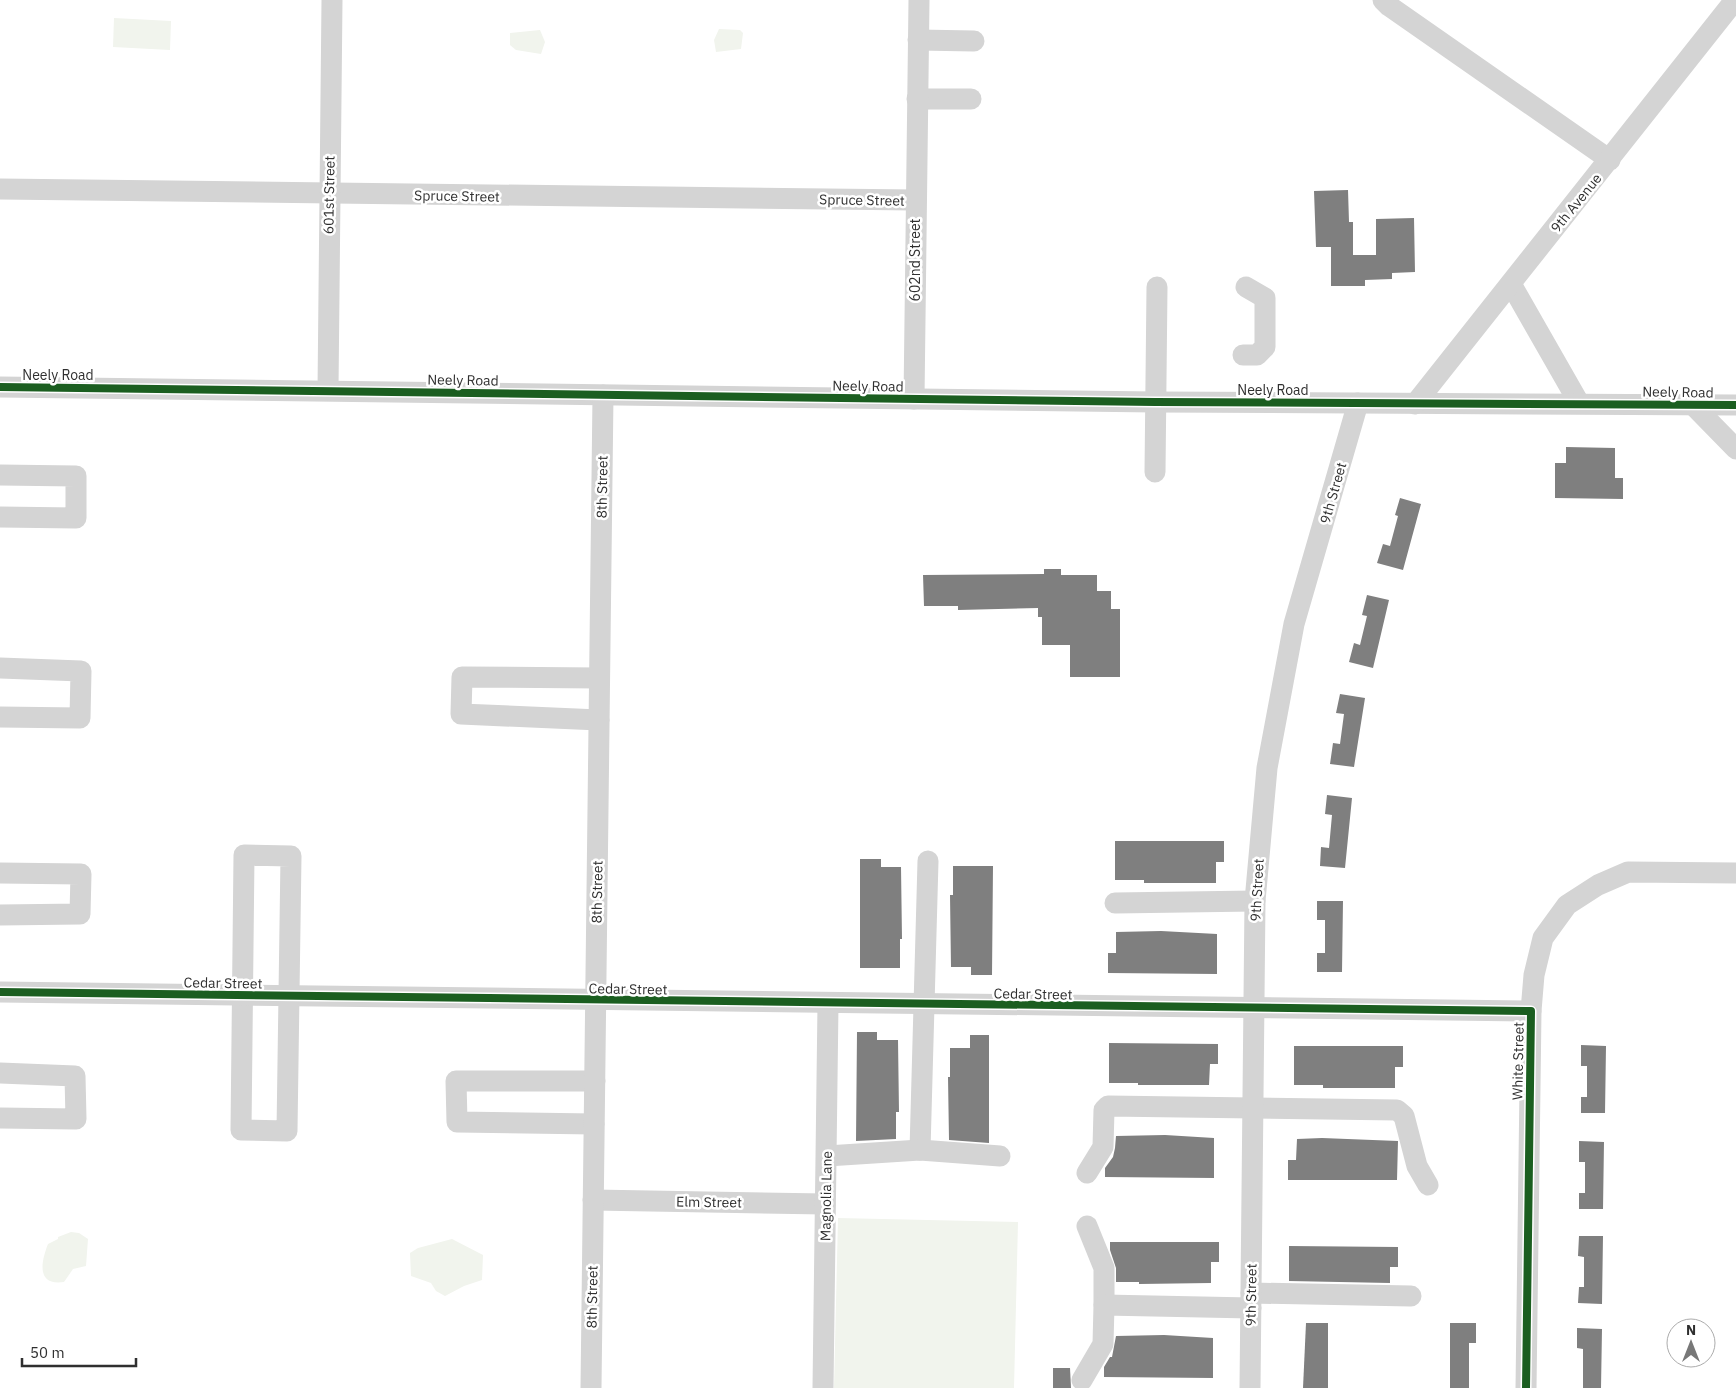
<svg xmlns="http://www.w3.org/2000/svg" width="1736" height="1388" font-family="'IBM Plex Sans',sans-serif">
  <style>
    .green { fill: #f1f4ed }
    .building { fill: #7f7f7f }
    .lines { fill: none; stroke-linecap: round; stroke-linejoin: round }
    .minor { stroke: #d4d4d4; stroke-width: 21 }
    .cycleway-casing { stroke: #fff; stroke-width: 11 }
    .cycleway { stroke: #1b5e20; stroke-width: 8 }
    .labels { text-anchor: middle; stroke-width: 5; stroke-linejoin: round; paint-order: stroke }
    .street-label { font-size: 14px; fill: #2f2f2f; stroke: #fff }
  </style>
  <rect width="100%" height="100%" fill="#fff"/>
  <g class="green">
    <polygon points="114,18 171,21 170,50 113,47"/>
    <polygon points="719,29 740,30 743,33 741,49 716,52 714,40"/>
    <polygon points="540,30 545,42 541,54 516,50 510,45 510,33"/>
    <polygon points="838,1218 1018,1222 1014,1388 834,1388"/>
    <path d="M71,1232l8,1 9,6 -2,27 -13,3 -9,13c-28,4 -23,-20 -16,-38l10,-5v-2z"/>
    <polygon points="452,1239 483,1255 482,1280 464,1286 445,1296 436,1291 431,1283 411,1276 410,1253 418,1248"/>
  </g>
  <g class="building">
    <polygon points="1348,190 1349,222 1353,222 1353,255 1376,255 1376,219 1414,218 1415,272 1392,273 1392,279 1365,280 1365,286 1331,286 1331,247 1316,247 1314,191"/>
    <polygon points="1566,447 1615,448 1615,478 1623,478 1623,499 1555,498 1555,463 1566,463"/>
    <polygon points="1400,498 1421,504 1403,570 1377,563 1383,544 1390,546 1398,516 1395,515"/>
    <polygon points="1044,569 1061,569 1061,575 1097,575 1097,591 1111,591 1111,609 1120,609 1120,677 1070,677 1070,645 1042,645 1042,617 1038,617 1038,608 958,610 958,606 924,606 923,575 1044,574"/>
    <polygon points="1367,595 1389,600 1373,668 1349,662 1354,643 1360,645 1367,616 1362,615"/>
    <polygon points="1340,694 1365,698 1354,767 1330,764 1333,743 1340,744 1344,714 1336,713"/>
    <polygon points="1327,795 1352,798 1345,868 1320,866 1321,847 1329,848 1332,815 1325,814"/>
    <polygon points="1115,841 1224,841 1224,862 1216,862 1216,883 1144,883 1144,880 1115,880"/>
    <polygon points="860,859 881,859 881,867 901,867 902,939 900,939 900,968 860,968"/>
    <polygon points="953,866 993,866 992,975 971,975 971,967 951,967 950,895 953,895"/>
    <polygon points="1317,901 1343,901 1342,972 1317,972 1317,953 1325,953 1325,920 1317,920"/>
    <polygon points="1161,931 1217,934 1217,974 1108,973 1108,953 1116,953 1116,932"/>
    <polygon points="857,1032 877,1032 877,1040 898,1040 899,1112 896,1112 896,1139 856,1141"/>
    <polygon points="970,1035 989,1035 989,1143 949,1140 948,1077 950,1077 950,1048 970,1048"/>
    <polygon points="1109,1043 1218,1044 1218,1064 1210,1064 1209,1085 1138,1085 1138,1083 1109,1083"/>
    <polygon points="1581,1045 1606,1046 1605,1113 1581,1113 1581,1097 1587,1097 1587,1066 1581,1066"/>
    <polygon points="1294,1046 1403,1046 1403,1067 1395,1067 1395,1088 1323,1088 1323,1085 1294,1085"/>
    <polygon points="1165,1135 1214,1138 1214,1178 1105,1177 1105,1168 1113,1157 1115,1148 1116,1136"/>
    <polygon points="1322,1138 1398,1141 1397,1180 1288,1180 1288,1160 1296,1160 1297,1139"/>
    <polygon points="1579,1141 1604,1142 1603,1209 1579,1209 1579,1193 1585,1193 1585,1162 1579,1162"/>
    <polygon points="1579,1236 1603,1236 1602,1304 1578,1303 1579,1287 1584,1287 1584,1257 1578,1256"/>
    <polygon points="1110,1242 1219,1242 1219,1262 1211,1262 1211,1283 1139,1284 1139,1282 1116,1282 1116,1268 1110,1250"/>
    <polygon points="1289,1246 1398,1247 1398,1267 1390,1267 1390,1283 1289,1281"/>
    <polygon points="1306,1323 1328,1323 1328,1388 1303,1388"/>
    <polygon points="1450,1323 1476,1323 1476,1343 1469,1343 1469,1388 1450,1388"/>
    <polygon points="1577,1328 1602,1329 1601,1388 1583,1388 1583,1349 1577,1348"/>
    <polygon points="1164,1335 1213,1338 1213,1378 1104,1377 1104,1367 1110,1357 1112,1357 1116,1336"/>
    <polygon points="1053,1368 1070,1368 1071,1388 1053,1388"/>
  </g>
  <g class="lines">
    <g class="minor">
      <polyline points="1383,0 1389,6 1610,160"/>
      <polyline points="918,40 974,41"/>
      <polyline points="917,99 971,99"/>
      <polyline points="0,189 915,200"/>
      <polyline points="1511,284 1579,403"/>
      <polyline points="1243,355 1257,355 1265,347 1265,298 1246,287"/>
      <polyline points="0,387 1155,402 1736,405"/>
      <polyline points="328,390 332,0"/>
      <polyline points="914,399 919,0"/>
      <polyline points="1415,404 1735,0"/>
      <polyline points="1693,405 1736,449"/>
      <polyline points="1155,472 1157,287"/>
      <polyline points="0,475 76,476 76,518 0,517"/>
      <polyline points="0,668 81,671 80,718 0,717"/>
      <polyline points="599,678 462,677 461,714 599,720"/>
      <polygon points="244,855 291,856 287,1131 241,1130"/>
      <polyline points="0,873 81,874 80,914 0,915"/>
      <polyline points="1115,903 1255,901"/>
      <polyline points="0,992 1531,1011 1526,1388"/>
      <polyline points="1531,1011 1534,975 1543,938 1567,905 1598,885 1628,872 1736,873"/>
      <polyline points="0,1073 75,1076 76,1119 0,1118"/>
      <polyline points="594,1124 457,1122 456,1081 595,1081"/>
      <polyline points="920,1150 928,861"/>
      <polyline points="827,1156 920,1150 1000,1156"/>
      <polyline points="1087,1173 1103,1147 1104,1110 1108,1106 1397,1110 1404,1116 1417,1166 1428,1185"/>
      <polyline points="593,1200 825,1204"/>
      <polyline points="1087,1226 1104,1268 1104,1305"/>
      <polyline points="1251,1293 1411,1296"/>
      <polyline points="1082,1380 1103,1344 1104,1305 1251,1308"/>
      <polyline points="591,1388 603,395"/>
      <polyline points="823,1388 828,1004"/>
      <polyline points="1250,1388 1255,901 1267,768 1294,624 1358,403"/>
    </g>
    <defs>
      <g id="cycleway">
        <polyline points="0,387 1155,402 1736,405"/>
        <polyline points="0,992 1531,1011 1526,1388"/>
      </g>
    </defs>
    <use href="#cycleway" class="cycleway-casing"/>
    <use href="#cycleway" class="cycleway"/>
  </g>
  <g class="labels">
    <g class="street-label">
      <text transform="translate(329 195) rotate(-89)" y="5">601st Street</text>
      <text transform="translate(457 196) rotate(1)" y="5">Spruce Street</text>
      <text transform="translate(862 200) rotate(1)" y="5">Spruce Street</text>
      <text transform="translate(1576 203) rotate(-51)" y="5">9th Avenue</text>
      <text transform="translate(915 260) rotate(-90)" y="5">602nd Street</text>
      <text x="58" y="380">Neely Road</text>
      <text transform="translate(463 380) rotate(1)" y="5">Neely Road</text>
      <text transform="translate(868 386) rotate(1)" y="5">Neely Road</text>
      <text x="1273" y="395">Neely Road</text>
      <text transform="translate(1678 392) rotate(1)" y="5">Neely Road</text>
      <text transform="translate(602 487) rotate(-89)" y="5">8th Street</text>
      <text transform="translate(1333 493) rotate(-74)" y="5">9th Street</text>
      <text transform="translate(1257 890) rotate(-87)" y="5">9th Street</text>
      <text transform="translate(597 892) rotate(-89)" y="5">8th Street</text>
      <text transform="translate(223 983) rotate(1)" y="5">Cedar Street</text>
      <text transform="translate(628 989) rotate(1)" y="5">Cedar Street</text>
      <text transform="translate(1033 994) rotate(1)" y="5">Cedar Street</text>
      <text transform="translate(1518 1061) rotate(-89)" y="5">White Street</text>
      <text transform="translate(826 1196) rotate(-89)" y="5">Magnolia Lane</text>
      <text transform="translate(709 1202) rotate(1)" y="5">Elm Street</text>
      <text transform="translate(1251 1295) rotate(-89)" y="5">9th Street</text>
      <text transform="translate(592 1297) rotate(-89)" y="5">8th Street</text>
    </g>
  </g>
  <g transform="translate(1691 1343)"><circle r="24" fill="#ffffff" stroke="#acacac"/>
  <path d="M0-4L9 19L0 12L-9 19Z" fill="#787878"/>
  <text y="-8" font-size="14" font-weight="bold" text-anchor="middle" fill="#2f2f2f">N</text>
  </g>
  <path d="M22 1358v8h114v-8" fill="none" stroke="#2f2f2f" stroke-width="2.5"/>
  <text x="30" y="1358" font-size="15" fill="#2f2f2f" stroke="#ffffff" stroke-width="4" paint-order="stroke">50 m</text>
</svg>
